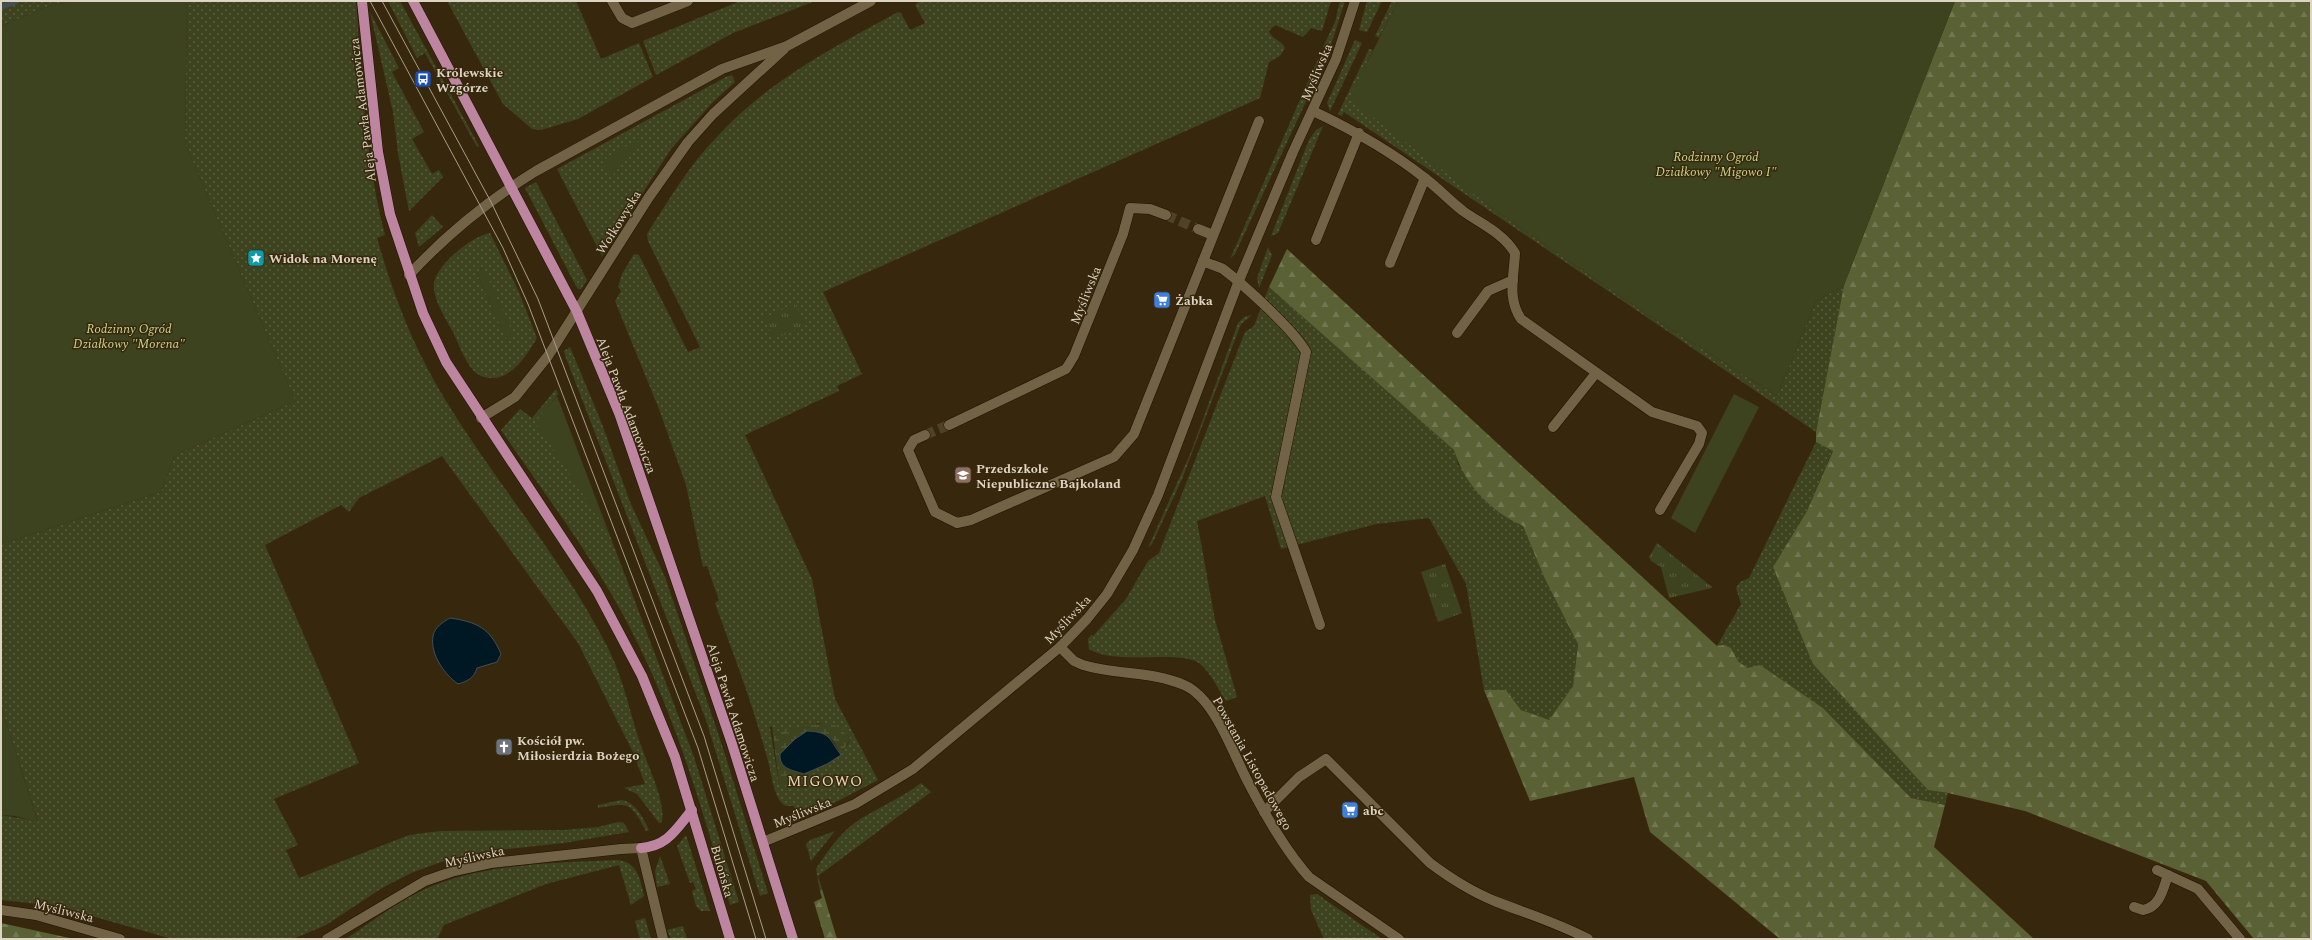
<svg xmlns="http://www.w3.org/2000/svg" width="2312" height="940" font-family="Spectral,serif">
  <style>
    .grass { fill: url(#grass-dots); fill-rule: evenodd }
    .forest { fill: url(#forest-firs) }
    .wetland { fill: url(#wetland-marsh) }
    .park { fill: url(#park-tufts) }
    .garden { fill: #3d431e }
    .water { fill: #001724; stroke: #425054 }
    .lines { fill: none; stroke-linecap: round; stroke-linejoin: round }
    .stream { stroke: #425054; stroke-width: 5.5 }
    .minor-tunnel { stroke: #504228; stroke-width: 10; stroke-dasharray: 10 5; stroke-linecap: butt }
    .minor-casing { stroke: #1e1000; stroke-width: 11 }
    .major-casing { stroke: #1e1000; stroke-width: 11 }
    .minor { stroke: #736346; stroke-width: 10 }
    .major { stroke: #bd859f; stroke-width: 10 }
    .tram { stroke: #a89e8a; stroke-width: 1 }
    .labels { text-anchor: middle; stroke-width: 3; stroke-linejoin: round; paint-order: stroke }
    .poi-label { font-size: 13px; font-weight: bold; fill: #ddd4c4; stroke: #37280d; text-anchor: start }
    .street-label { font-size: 13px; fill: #ddd4c4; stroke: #37280d }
    .park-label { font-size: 13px; font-style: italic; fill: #c8d48b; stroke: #37280d }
    .quarter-label { font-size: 15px; letter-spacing: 1px; fill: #ead7b7; stroke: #37280d }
  </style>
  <defs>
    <pattern id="grass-dots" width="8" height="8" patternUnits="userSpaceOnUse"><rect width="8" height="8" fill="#3d431e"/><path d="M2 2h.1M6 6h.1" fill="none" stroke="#595d3d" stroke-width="1.8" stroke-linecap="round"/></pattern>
    <pattern id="forest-firs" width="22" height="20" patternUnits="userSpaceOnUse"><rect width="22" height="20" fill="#5a6134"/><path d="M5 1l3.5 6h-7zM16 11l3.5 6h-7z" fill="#717750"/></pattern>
    <pattern id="wetland-marsh" width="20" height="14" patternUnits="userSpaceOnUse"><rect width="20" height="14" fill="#3d431e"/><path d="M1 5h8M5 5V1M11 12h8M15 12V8" fill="none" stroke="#595d3d"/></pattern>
    <pattern id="park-tufts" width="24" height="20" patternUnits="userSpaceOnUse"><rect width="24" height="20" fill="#3d431e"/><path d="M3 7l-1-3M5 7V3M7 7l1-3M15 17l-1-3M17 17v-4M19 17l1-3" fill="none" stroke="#595d3d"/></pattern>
  </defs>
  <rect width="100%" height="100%" fill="#37280d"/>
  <g class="grass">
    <polygon points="1,1 74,1 49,6 1,26"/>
    <path d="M187,1h169c6,79 9,157 29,234l-8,3c14,50 33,101 59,146 53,92 126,172 173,266 16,33 22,69 35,104 5,14 24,55 17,69h-2l-22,-29 -13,-6 21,-4 -12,-32 -55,-109 -136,-187 -83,42 -10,14 -8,-7 -76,40 94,218 -85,36 24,46 -12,5 13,28 110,-43 31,-4 125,-1 33,-3 20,-5 6,1 5,9 -65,11 -76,8 -47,11 -30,11 -29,15 -56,37 -33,14h-121l-115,-33 -56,-6v-85l37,6 -37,-114v-163l160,-52 14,-37 120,-54 -110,-258z"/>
    <polygon points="388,1 400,1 479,146 477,147 425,53 417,58"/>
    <polygon points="447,1 576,1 601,59 639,43 653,77 578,119 541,130 532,129 503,104"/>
    <polygon points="740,1 815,1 733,33 656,75 643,41"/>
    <path d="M919,1h412l-9,30 -11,-3 -8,9 -28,-12 -6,6c3,9 13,9 16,17l-5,8 -11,6 -9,36 -437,194 39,82 -25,12 2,5 -94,44 67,144 23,120 43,81 -40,21 -41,16 -3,-11h-8c-12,-6 -14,-29 -17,-41 -14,-55 -35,-109 -54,-162l4,-3 -12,-34 -4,1 -17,-82 -27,-76 -44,-108 6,-10 -3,-4 4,-13 12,-20 5,1 49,97 12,-5 -52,-106 -1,-7 3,-5c20,-31 39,-63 65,-90 50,-56 118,-92 183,-127l3,1 9,17 15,-7 -10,-18zM819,723l26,9 5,7c-6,22 -51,37 -71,45l-9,-57h2l1,7z"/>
    <polygon points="1340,1 1345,1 1330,48 1328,49 1323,47 1335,22"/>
    <polygon points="1367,1 1382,1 1367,32 1359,30"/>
    <polygon points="1392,1 1398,1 1379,38 1375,36"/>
    <polygon points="370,12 399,68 392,72 424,132 412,139 432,174 439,170 443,177 409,211 398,153 393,112"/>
    <polygon points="1355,40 1362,43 1330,111 1327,103"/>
    <polygon points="1369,49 1373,50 1350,99 1506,218 1642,311 1777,396 1816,301 1844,285 1816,432 1344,112 1342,116 1338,114"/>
    <polygon points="1318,59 1323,65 1235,254 1230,259"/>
    <polygon points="732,75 735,82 713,102 671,149 602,256 557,169 726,77"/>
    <polygon points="1323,126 1278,233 1271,236 1309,140 1316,130"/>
    <polygon points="536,182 587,280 581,289 578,289 576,286 525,188"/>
    <polygon points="432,215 443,227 419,247 415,233"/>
    <path d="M490,233l28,57 19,48c-11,18 -25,42 -48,40 -5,0 -13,-4 -16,-8 -9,-10 -14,-26 -20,-38 -7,-13 -20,-32 -19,-48 1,-18 39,-49 56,-51zM483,267l24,73 -30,-66z"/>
    <polygon points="1268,247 1272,255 1259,288 1257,278"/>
    <path d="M1269,287l186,163 3,15 60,59 5,2 21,51 34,66 -5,43 -24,35 -28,-11 -15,-20h-22l-18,-106 -37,-66 -53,6 -95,25 -16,-53 -68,25 18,99 22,77 -11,4c-8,-12 -16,-30 -27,-38 -20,-14 -83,3 -110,-14l-1,-10 3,-4 2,1 33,-37 22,-38 11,-8 86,-221 9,-6z"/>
    <polygon points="1252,315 1241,324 1182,479 1152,544 1148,548 1191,452 1238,323 1244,317"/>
    <polygon points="570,347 602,424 630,502 665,577 722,745 768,893 760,896 706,720 566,358 564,351"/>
    <path d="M556,389l2,5 -22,28 73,111 85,224 45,145 -9,3c-25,-86 -49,-171 -87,-251 -37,-80 -93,-152 -142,-224l19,-21 12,9z"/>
    <polygon points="1816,442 1833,450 1807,511 1773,567 1928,790 1948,793 1945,805 1911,798 1823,708 1793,688 1747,668 1738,661 1731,648 1717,646 1741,604 1736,588 1740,582 1749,578"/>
    <path d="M921,783l10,9 -113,84 4,13 -2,2 -4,-22c12,-19 26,-39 46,-51 20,-12 41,-21 59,-35z"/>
    <path d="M621,800c15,2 22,18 28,30l-3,1c-15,-28 -16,-29 -48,-23v-3z"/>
    <polygon points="835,831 811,861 806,844 810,840"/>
    <polygon points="686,835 710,911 701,911 696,906 692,891 696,889 693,882 690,883 677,846"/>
    <polygon points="660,856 670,884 657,887 655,871"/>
    <path d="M617,860c21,2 23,19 27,36l-13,9 -12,-40 -73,19 -102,41 -7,14h-91c25,-17 50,-36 77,-49 60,-27 131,-27 194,-30z"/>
    <polygon points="1317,894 1382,939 1324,939 1311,910 1310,895"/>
    <polygon points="645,918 651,939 640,939 635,921"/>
    <polygon points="683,926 687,939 671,939 667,930"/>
  </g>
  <g class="forest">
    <polygon points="1955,1 2311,1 2311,939 2254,939 2206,881 2025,811 1948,793 1928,790 1813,664 1773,567 1807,511 1833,451 1816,442 1816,432 1844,285"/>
    <path d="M1287,249l430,397 7,-1 7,3 7,13 9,7 13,-3 63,43 88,90 34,7 -11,42 100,92h-254l-130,-107 -16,-55 -104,24 -46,-111h22l15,20 28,10 24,-34 5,-42 -34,-67 -21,-51c-32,-14 -59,-42 -69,-76l-185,-163z"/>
    <polygon points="822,889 837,939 825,939 814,902 822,898 820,891"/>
    <polygon points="1,923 74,939 1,939"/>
  </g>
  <polygon class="wetland" points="828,723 841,728 850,739 841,755 833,740 815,731 807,731 795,739 780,754 780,760 792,771 804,774 779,784 773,734 809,725"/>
  <g class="park">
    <polygon points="796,304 805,326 774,339 764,318"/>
    <polygon points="1657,543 1712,587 1712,588 1669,598 1661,567 1651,561 1649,557"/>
    <polygon points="1445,564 1462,613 1438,622 1421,572"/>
  </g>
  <g class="garden">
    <polygon points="74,1 187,1 185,143 295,401 175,455 161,492 1,544 1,26 49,6"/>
    <polygon points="1398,1 1955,1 1844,285 1816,301 1777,396 1642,311 1506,218 1349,99"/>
    <polygon points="637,140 640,144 612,176 602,161"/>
    <polygon points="483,267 513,333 507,341 477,274"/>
    <polygon points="1734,394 1759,407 1695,533 1671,518"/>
    <polygon points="557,396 609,533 535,422"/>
    <polygon points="1,707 38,822 15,816 1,815"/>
  </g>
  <g class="water">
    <path d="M450,618c27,4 40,10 51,36l-4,8 -20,6c-3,10 -9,13 -19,16 -14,-10 -28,-30 -25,-48 2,-9 10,-14 17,-18z"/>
    <path d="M807,731c24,1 22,8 34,24l-14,9 -23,10c-12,-4 -25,-5 -24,-20l15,-15z"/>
  </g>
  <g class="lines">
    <polyline class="stream" points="1,7 17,1"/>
    <g class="minor-tunnel">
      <polyline points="1166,215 1198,229"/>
      <polyline points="925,435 949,425"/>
    </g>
    <defs>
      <g id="minor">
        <polyline points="612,1 622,18 632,23 688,1"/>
        <path d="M1313,111c40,19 78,40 113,68 13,10 24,22 37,32 18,13 40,22 52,42 -1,24 -8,45 6,66l131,93 45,14 5,7 -3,11 -39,66"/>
        <polyline points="1198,229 1213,235"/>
        <polyline points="1316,240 1359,133"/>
        <path d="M1203,261c6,3 14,5 20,8 21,16 71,61 83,83l-30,145 44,128"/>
        <polyline points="1390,263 1425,178"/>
        <path d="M409,275c38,-41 80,-75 127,-104l186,-102 65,-23 84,-45"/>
        <polyline points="1457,333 1488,291 1513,280"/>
        <polyline points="481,418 515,397 548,356 649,197 688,142 713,114 784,49"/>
        <polyline points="949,425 1066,369 1074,356 1123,234 1130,208 1150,209 1166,215"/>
        <polyline points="1553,427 1596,373"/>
        <polyline points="925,435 914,440 908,450 935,512 957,523 971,520 1114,457 1134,434 1259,121"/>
        <path d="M1060,647l14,14 9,4c33,10 69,6 101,20 31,13 49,69 64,97 16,31 34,62 55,88l6,7 90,62"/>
        <path d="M1264,812l35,-35 27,-18 104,104c20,15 44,30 67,39 31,12 61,21 91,37"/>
        <polyline points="763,842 855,804 913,769 1060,647 1087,619 1107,594 1133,550 1158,495 1238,283 1293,152 1336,59 1355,1"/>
        <polyline points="2157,870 2198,889 2240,939"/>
        <path d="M2134,907l9,3c17,-3 20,-21 25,-35"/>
        <polyline points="1,910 36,915 120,939"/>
        <polyline points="327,939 425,881 454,871 491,863 621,849 641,848 663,939"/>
      </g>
      <g id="major">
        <polyline points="362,1 378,152 390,214 423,313 446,362 597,591 642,676 675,757 730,939"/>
        <polyline points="413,1 577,312 619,413 732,744 793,939"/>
        <path d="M641,848c27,-2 35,-19 51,-38"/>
      </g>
    </defs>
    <use href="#minor" class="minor-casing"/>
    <use href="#major" class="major-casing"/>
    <use href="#minor" class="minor"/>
    <use href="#major" class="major"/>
    <g class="tram">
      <polyline points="370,1 503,248 528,304 698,748 756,939"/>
      <polyline points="382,1 491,202 538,299 704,736 766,939"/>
    </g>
  </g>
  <defs>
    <symbol id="bus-square" viewBox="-11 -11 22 22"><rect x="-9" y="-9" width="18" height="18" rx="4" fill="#1a4fb4" stroke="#37280d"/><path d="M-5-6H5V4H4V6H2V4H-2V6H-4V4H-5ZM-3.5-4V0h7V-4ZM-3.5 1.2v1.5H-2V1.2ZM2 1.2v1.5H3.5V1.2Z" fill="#fff"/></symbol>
    <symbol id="sight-square" viewBox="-11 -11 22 22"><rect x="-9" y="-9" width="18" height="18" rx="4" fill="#0f9aa8" stroke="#37280d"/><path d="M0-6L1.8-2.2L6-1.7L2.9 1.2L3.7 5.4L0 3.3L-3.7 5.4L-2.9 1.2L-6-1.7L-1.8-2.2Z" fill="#fff"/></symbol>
    <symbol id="supermarket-square" viewBox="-11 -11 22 22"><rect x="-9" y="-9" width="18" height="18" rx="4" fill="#3f7fe0" stroke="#37280d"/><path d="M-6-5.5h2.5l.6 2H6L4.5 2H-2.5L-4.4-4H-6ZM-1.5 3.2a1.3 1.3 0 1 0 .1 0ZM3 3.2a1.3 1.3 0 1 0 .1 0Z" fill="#fff"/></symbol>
    <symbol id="school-square" viewBox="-11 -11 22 22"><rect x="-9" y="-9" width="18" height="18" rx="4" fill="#8d6e63" stroke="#37280d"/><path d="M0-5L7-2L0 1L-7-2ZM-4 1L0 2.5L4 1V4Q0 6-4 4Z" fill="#fff"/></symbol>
    <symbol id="church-square" viewBox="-11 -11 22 22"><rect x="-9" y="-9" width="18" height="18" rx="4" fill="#6b7280" stroke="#37280d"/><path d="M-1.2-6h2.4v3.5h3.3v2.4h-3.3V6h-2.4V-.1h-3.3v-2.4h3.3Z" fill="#fff"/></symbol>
  </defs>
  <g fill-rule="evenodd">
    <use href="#bus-square" x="413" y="69" width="20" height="20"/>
    <use href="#sight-square" x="246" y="248" width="20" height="20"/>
    <use href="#supermarket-square" x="1152" y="290" width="20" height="20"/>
    <use href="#school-square" x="953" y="465" width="20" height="20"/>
    <use href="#church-square" x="494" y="737" width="20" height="20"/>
    <use href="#supermarket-square" x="1340" y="800" width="20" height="20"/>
  </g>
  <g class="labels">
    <g class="poi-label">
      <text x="436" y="77">Królewskie<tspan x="436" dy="15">Wzgórze</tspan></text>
      <text x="269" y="263">Widok na Morenę</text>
      <text x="1175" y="305">Żabka</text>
      <text x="976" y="473">Przedszkole<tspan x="976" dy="15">Niepubliczne Bajkoland</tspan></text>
      <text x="517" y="745">Kościół pw.<tspan x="517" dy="15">Miłosierdzia Bożego</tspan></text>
      <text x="1363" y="815">abc</text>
    </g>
    <g class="street-label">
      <text transform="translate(1316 72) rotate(-67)" y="5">Myśliwska</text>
      <text transform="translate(362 110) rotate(-97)" y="5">Aleja Pawła Adamowicza</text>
      <text transform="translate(618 222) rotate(-58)" y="5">Wołkowyska</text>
      <text transform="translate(1085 295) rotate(-68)" y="5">Myśliwska</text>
      <text transform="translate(627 405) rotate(69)" y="5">Aleja Pawła Adamowicza</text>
      <text transform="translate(1067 619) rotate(-47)" y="5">Myśliwska</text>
      <text transform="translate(734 712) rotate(72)" y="5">Aleja Pawła Adamowicza</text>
      <text transform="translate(1253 763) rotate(61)" y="5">Powstania Listopadowego</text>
      <text transform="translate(802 812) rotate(-22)" y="5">Myśliwska</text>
      <text transform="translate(474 856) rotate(-12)" y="5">Myśliwska</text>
      <text transform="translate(723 871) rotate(74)" y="5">Bulońska</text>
      <text transform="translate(64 910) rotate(14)" y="5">Myśliwska</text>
    </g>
    <g class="park-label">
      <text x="1716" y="161">Rodzinny Ogród<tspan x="1716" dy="15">Działkowy "Migowo I"</tspan></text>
      <text x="129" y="333">Rodzinny Ogród<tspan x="129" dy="15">Działkowy "Morena"</tspan></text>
    </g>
    <g class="quarter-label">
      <text x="825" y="786">MIGOWO</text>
    </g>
  </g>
  <rect width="2312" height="940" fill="none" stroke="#ddd4c4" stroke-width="4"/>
</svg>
